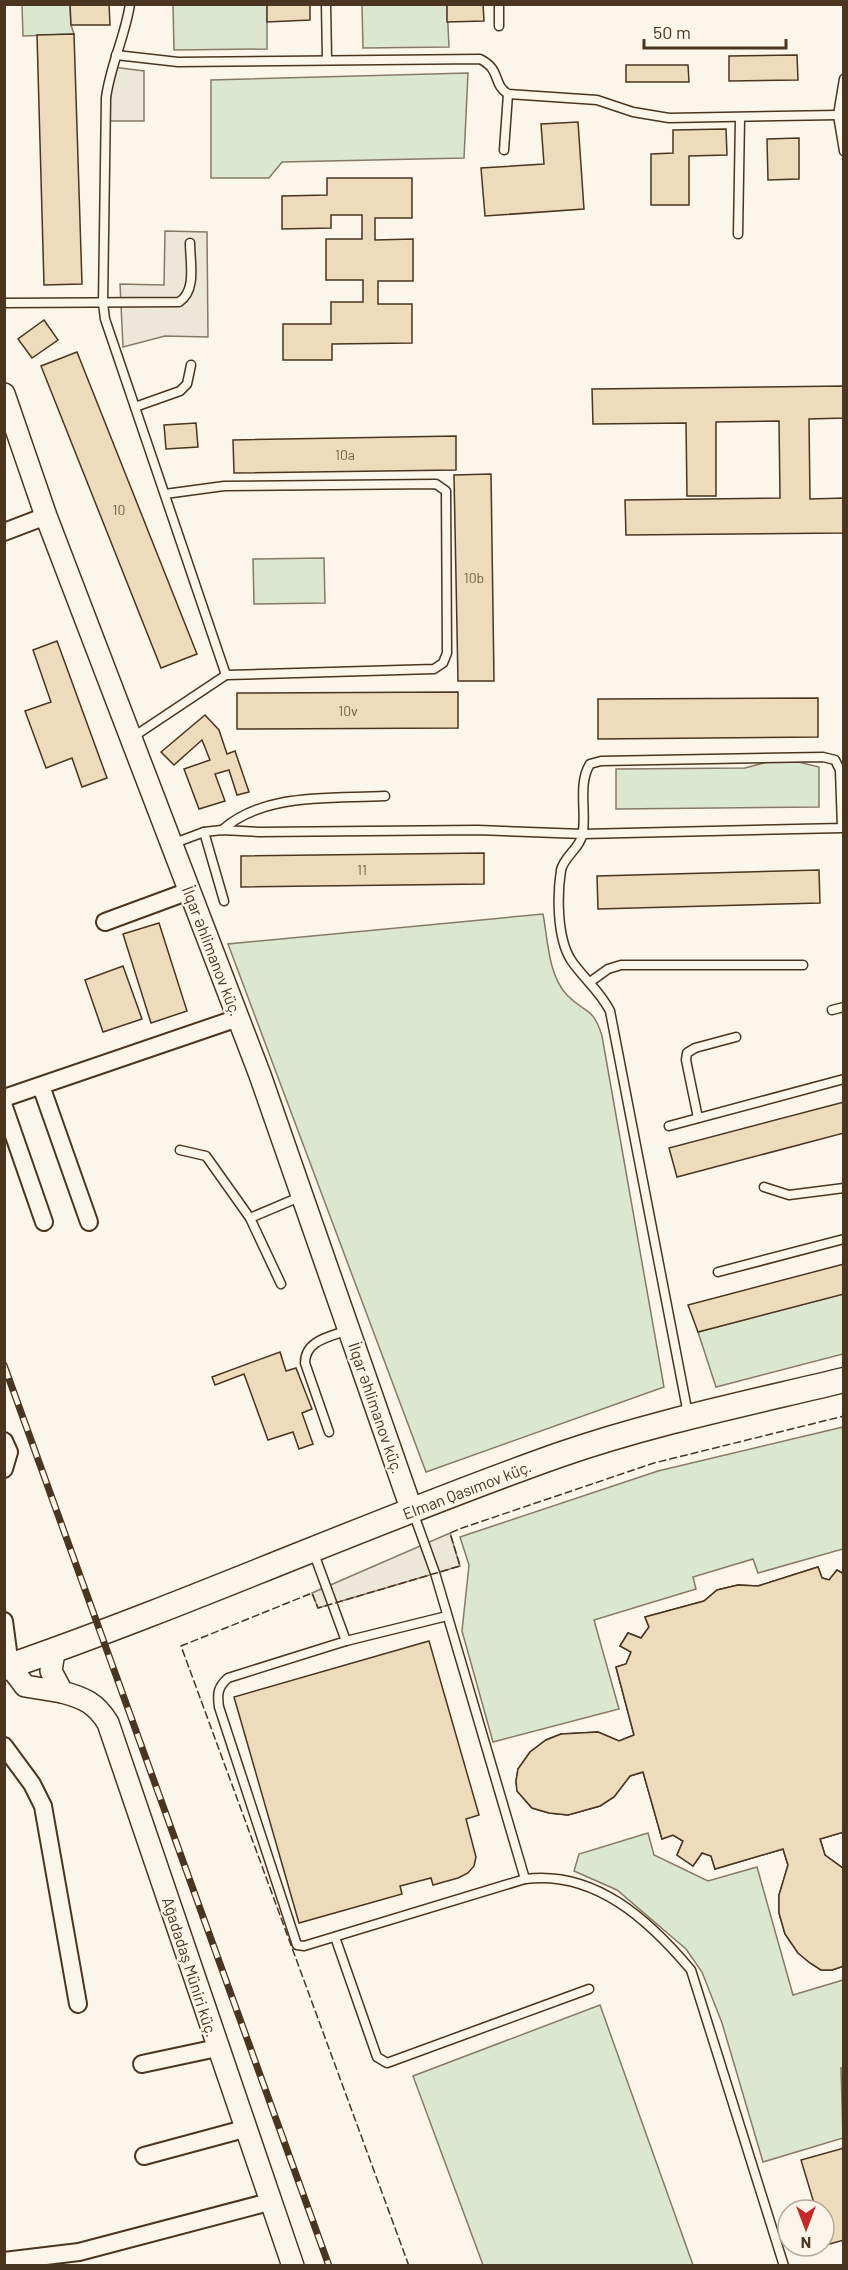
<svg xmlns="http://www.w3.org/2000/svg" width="848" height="2270" font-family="Barlow,sans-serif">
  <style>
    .green { fill: #dce7d0; stroke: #887966; stroke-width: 1.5 }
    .parking { fill: #ede7d9; stroke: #887966; stroke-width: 1.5 }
    .building { fill: #ecdcbc; stroke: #4a3520; stroke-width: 1.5 }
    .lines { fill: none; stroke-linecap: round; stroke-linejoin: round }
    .service-casing { stroke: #4a3520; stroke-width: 11 }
    .minor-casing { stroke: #4a3520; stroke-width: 20 }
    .tertiary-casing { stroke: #4a3520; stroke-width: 24 }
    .secondary-casing { stroke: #4a3520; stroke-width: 27 }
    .service { stroke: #fbf6e9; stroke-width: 8 }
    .minor { stroke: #fbf6e9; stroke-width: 16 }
    .tertiary { stroke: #fbf6e9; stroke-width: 21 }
    .secondary { stroke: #fbf6e9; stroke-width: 24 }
    .rail-casing { stroke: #4a3520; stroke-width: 7 }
    .rail { stroke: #fbf6e9; stroke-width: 4.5; stroke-dasharray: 14; stroke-linecap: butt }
    .fence { stroke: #4a3520; stroke-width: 1.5; stroke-dasharray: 8 3; stroke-linecap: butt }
    .labels { text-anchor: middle; stroke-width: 4.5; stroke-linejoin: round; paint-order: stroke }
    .number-label { font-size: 14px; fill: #725f47 }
    .street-label { font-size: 16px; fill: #4a3520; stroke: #fbf6e9 }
  </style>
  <rect width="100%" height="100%" fill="#fbf6e9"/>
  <g class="green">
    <polygon points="22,5 70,5 71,25 74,34 23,36"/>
    <polygon points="173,5 267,5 267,49 174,50"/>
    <polygon points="362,5 447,5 449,47 363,48"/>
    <polygon points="468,73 464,158 282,162 269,178 211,178 211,80"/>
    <polygon points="324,558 325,603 254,604 253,559"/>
    <polygon points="782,758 819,767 819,807 616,809 616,769 745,768"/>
    <path d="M543,914c5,26 5,61 24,81 18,19 26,11 35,41l62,351 -238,85 -198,-528z"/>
    <polygon points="843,1294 843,1354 716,1387 698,1332"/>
    <polygon points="843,1427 843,1549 758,1573 753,1559 693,1577 696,1589 594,1620 619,1709 493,1742 462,1631 469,1565 460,1537 658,1471"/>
    <polygon points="648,1833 654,1855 708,1881 757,1867 793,1995 843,1980 844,2068 841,2068 843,2138 763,2162 722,2023 702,1972 686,1949 617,1890 574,1871 579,1854"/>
    <polygon points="600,2005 693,2265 483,2265 413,2076"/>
  </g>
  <g class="parking">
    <polygon points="113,67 144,71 144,121 106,121"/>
    <polygon points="165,231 207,232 208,337 165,336 123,347 120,284 164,285"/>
    <polygon points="450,1533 460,1566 318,1608 312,1593"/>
  </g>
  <g class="building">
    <polygon points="70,4 109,4 110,25 71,25"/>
    <polygon points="267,4 310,4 310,20 267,22"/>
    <polygon points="447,4 483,4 484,21 447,22"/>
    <polygon points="74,34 82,284 44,285 37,35"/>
    <polygon points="797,55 798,80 729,81 729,56"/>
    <polygon points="626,65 688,65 689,82 626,82"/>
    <polygon points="578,122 584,209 485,216 481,168 544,164 541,124"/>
    <polygon points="726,129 727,155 689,156 689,205 651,205 651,154 673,153 673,130"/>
    <polygon points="799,138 799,179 768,180 767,139"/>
    <polygon points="327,178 412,178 412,218 375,218 375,240 413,239 413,281 378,281 378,304 412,304 412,343 332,344 332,360 283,360 283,324 331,324 331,302 363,302 363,280 326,280 326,239 362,239 362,215 331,215 331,228 282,229 282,196 327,195"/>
    <polygon points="44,320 58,340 32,358 18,339"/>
    <polygon points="77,352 197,654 161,668 41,366"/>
    <polygon points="844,386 844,418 809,419 810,499 844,498 844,533 626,535 625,500 780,498 779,421 716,422 716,496 687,496 686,423 593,424 592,389"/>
    <polygon points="196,423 198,447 166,449 164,425"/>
    <polygon points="456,436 456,470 234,473 233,440"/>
    <polygon points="491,474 494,681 458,681 454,475"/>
    <polygon points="57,641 107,778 82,787 72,758 46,768 25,711 51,702 33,650"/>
    <polygon points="458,692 458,728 237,729 237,693"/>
    <polygon points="818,698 818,737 598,739 598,699"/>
    <polygon points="205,715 219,730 227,754 235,751 249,792 237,795 229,770 215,774 225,801 199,809 184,769 210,760 202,740 174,765 161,752"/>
    <polygon points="484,853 484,884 241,887 241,856"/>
    <polygon points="819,870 820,903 598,909 597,876"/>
    <polygon points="159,923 187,1011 151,1023 123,934"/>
    <polygon points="123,966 142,1019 103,1032 85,980"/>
    <polygon points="844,1102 844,1133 677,1177 669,1148"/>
    <polygon points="844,1264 844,1294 698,1332 688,1305"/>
    <polygon points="280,1352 286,1371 296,1368 312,1409 302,1413 313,1444 299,1449 293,1432 268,1440 244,1374 215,1385 212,1377"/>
    <polygon points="818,1567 822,1578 829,1580 837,1570 844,1574 844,1677 827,1621 813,1614 670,1654 661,1669 702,1812 716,1822 844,1787 844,1832 820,1839 825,1855 844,1869 844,1966 832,1970 821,1970 810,1963 798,1953 785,1934 779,1913 779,1895 788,1865 783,1849 715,1869 711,1856 702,1853 693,1866 677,1855 683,1841 673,1835 662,1839 643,1772 630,1776 614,1797 600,1806 568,1815 549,1813 532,1808 517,1791 516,1781 518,1769 530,1752 546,1740 561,1734 598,1732 619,1741 634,1735 616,1667 626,1664 631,1652 620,1646 628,1633 641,1638 649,1627 645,1617 704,1601 717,1590 738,1585 758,1586"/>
    <polygon points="818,1567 822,1578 829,1580 837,1570 844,1574 844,1832 820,1839 825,1855 844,1869 844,1966 832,1970 821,1970 810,1963 798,1953 785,1934 779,1913 779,1895 788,1865 783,1849 715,1869 711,1856 702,1853 693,1866 677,1855 683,1841 673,1835 662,1839 643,1772 630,1776 614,1797 600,1806 568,1815 549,1813 532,1808 517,1791 516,1781 518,1769 530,1752 546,1740 561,1734 598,1732 619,1741 634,1735 616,1667 626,1664 631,1652 620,1646 628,1633 641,1638 649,1627 645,1617 704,1601 717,1590 738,1585 758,1586"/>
    <polygon points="429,1641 479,1815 466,1819 476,1857 474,1866 468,1873 458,1878 433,1885 431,1878 400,1886 402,1894 299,1923 234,1697"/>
    <polygon points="844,2148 844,2240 826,2245 824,2210 816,2210 801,2160"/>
  </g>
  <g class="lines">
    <defs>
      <g id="service">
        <path d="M130,4c-5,33 -20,62 -24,94l-3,205 2,16 121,356 -93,62"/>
        <polyline points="326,4 327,59"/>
        <polyline points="499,4 499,26"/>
        <path d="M116,55l62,7 302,-3c22,11 12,25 28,35l89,6 36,12 36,6 169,-3"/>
        <polyline points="844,79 838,115 844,151"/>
        <polyline points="504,150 508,94"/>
        <polyline points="738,234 740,118"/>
        <path d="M4,303l175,-1c18,-11 11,-40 11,-59"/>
        <polyline points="135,407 180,391 187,384 191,365"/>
        <polyline points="165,494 224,486 436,484 446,491 447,653 443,663 434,669 226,675"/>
        <path d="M222,830c43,-38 109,-31 163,-34"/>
        <polyline points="204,832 224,901"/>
        <path d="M172,844l32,-12 18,-2 37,2 219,-2 105,4 259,-6 -2,-58 -5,-10 -12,-3 -222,4 -11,3c-12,19 -4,46 -7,67 -1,16 -19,25 -22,39 -4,26 -4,68 10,90 12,18 29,31 39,51l78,403"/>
        <polyline points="590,982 608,969 621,965 803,965"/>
        <polyline points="832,1010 844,1007"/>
        <polyline points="698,1118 686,1060 687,1053 695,1048 736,1037"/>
        <polyline points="669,1126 844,1079"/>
        <polyline points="180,1150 206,1156 250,1218 281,1284"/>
        <polyline points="764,1187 789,1195 844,1188"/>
        <polyline points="250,1218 302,1196"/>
        <polyline points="718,1272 844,1239"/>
        <path d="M329,1432l-24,-69c0,-23 25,-26 43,-33"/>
        <path d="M413,1512l22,61 90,306c70,-9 124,41 166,91l93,296"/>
        <polyline points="313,1551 346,1641"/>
        <path d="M447,1616l-101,25 -118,37c-10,9 -11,15 -9,29l78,238 7,1 221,-67"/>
        <polyline points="335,1937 377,2057 387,2063 589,1989"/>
      </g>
      <g id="minor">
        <polyline points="4,532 46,516"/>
        <polyline points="105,922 189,891"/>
        <polyline points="41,1086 89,1222"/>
        <polyline points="4,1098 238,1018"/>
        <polyline points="4,1107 44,1222"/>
        <polyline points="4,1441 9,1452 4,1469"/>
        <polyline points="4,1621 10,1666"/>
        <polyline points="4,1746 32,1784 43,1806 78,2004"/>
        <polyline points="142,2064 217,2048"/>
        <polyline points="144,2156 244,2129"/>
        <polyline points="4,2261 79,2252 269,2202"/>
      </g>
      <g id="tertiary">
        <polyline points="4,394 46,516 260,1075 412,1511"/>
        <polyline points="10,1666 25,1686 62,1692 51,1671 54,1652"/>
        <path d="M62,1692c22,6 34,11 46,31l185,543"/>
      </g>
      <path id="secondary" d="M4,1668c188,-65 368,-147 555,-213 92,-32 190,-52 285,-75"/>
    </defs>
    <use href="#service" class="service-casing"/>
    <use href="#minor" class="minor-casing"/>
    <use href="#tertiary" class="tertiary-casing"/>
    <use href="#secondary" class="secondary-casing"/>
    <use href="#service" class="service"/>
    <use href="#minor" class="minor"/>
    <use href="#tertiary" class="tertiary"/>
    <use href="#secondary" class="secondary"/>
    <defs>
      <polyline id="rail" points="4,1365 329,2266"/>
    </defs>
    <use href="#rail" class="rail-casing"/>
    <use href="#rail" class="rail"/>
    <polyline class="fence" points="409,2266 181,1646 312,1593 318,1608 460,1566 450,1533 462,1528 654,1463 844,1416"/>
  </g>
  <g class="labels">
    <g class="number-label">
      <text x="345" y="460">10a</text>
      <text x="119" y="515">10</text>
      <text x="474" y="583">10b</text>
      <text x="348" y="716">10v</text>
      <text x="362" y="875">11</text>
    </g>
    <g class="street-label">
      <text transform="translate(212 951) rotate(69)" y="6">İlqar Əhlimanov küç.</text>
      <text transform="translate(376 1408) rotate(71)" y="6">İlqar Əhlimanov küç.</text>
      <text transform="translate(467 1490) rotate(-21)" y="6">Elman Qasımov küç.</text>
      <text transform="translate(190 1967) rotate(72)" y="6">Ağadadaş Müniri küç.</text>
    </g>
  </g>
  <rect width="848" height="2270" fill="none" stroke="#4a3520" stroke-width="12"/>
  <g transform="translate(806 2228) rotate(180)"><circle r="28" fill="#fbf6e9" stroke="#b4a999" stroke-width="1.5"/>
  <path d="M0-4.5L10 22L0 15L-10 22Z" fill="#c62828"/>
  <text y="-9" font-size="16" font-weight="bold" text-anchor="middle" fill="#4a3520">N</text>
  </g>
  <path d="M644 39v9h142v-9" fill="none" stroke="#4a3520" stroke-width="3"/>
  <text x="653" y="39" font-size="18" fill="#4a3520" stroke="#fbf6e9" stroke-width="4.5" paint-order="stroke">50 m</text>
</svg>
